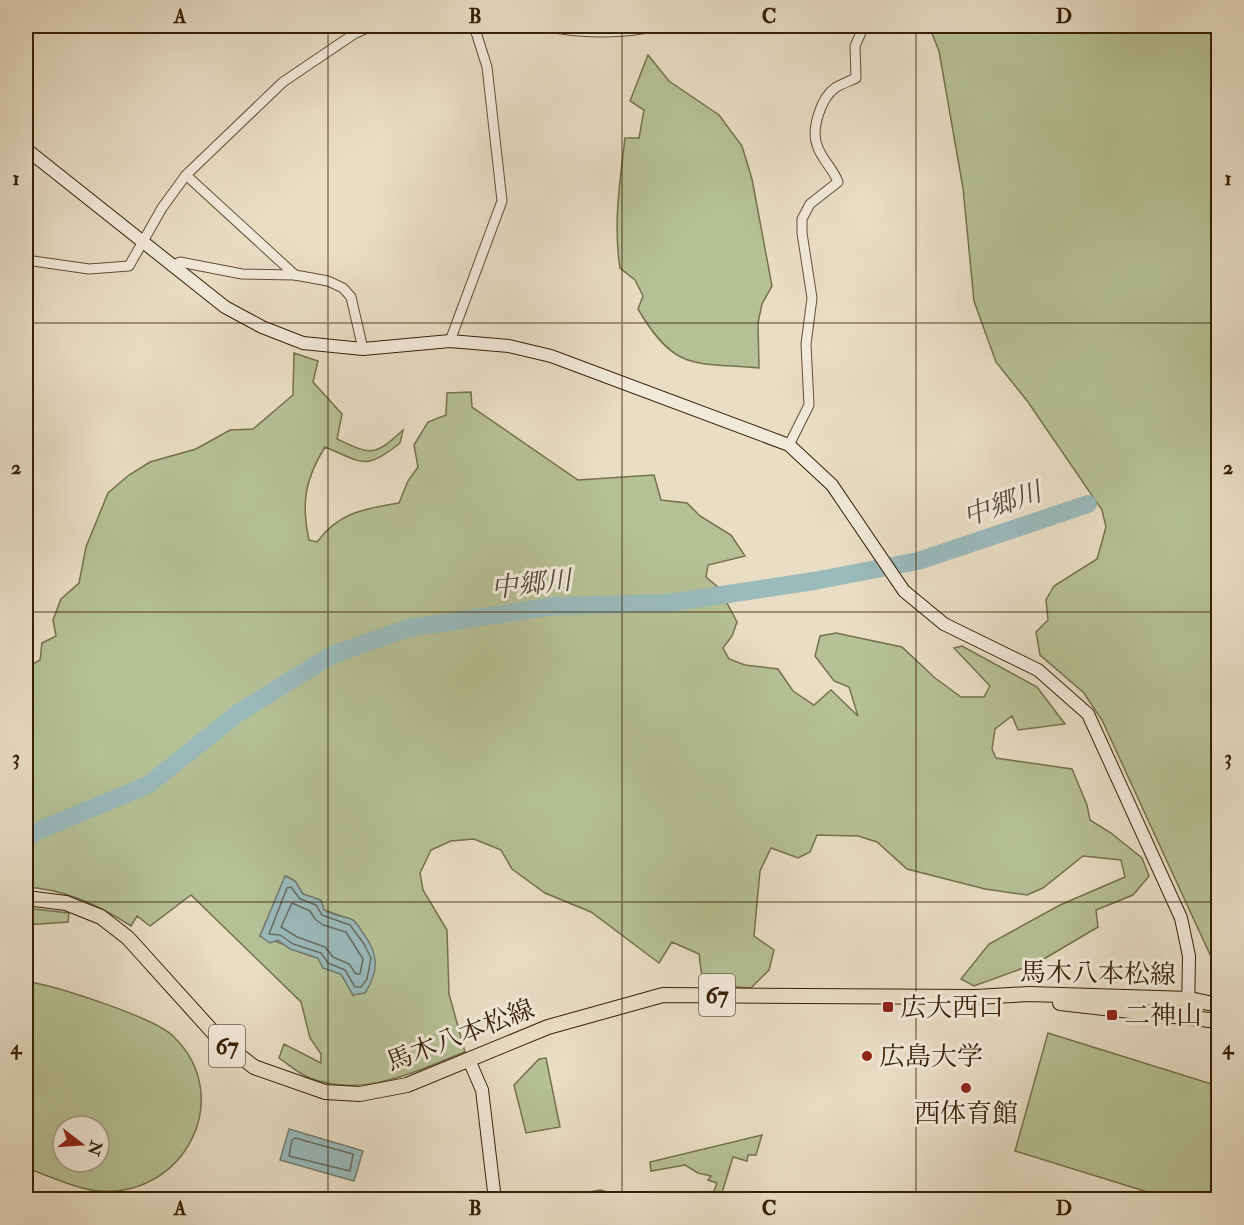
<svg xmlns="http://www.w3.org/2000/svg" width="1244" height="1225" font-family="'IM FELL Double Pica','Noto Serif JP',serif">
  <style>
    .green { fill: #b5c195; stroke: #76704c; stroke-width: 1.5; fill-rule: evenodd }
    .water { fill: #9ababc; stroke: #727c72; stroke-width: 1.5 }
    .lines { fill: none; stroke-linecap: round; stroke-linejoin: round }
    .shore { stroke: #686c60; stroke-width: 1.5 }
    .river { stroke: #9ababc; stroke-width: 18 }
    .street-casing { stroke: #644e34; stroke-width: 11 }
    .secondary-casing { stroke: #371f04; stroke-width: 14 }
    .primary-casing { stroke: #371f04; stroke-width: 16 }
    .street { stroke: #f1e9d9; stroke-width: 9 }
    .secondary { stroke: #f1e9d9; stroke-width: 12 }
    .primary { stroke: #e9ddc4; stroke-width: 14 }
    .grid { fill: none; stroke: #371f04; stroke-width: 1.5; stroke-opacity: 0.55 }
    .poi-dot { fill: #8f2418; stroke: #f1e9d9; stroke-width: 2 }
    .labels { text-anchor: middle; stroke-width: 6; stroke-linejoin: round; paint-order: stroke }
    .shield { fill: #f1e9d9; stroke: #6f5c44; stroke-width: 1.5 }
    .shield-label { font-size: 24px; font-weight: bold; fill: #371f04 }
    .street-label { font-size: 26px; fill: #371f04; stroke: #f1e9d9 }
    .poi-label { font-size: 26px; fill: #371f04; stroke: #f1e9d9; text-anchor: start }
    .water-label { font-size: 27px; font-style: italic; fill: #554e3b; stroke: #f1e9d9 }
    .neatline { fill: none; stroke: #371f04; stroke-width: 2 }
    .grid-label { font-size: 20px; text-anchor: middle; font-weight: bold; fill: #371f04 }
  </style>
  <rect width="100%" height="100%" fill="#e9ddc4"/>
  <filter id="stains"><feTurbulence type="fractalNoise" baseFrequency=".00333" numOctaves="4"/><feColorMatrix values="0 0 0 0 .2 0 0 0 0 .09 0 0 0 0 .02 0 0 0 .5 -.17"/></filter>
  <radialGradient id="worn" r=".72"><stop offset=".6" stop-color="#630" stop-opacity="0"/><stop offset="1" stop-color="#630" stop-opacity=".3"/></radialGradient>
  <g class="green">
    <polygon points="929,26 1218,26 1218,972 1102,720 1084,693 1040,655 1036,632 1048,620 1046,600 1054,586 1097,559 1106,527 1102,510 1028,402 996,362 974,301 963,188 939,51"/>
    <path d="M648,55l21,26 50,34 23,31 10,33 20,107 -10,18 -4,19 1,45c-66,-6 -84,4 -121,-59l5,-13 -8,-16 -15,-12c-7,-44 0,-86 5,-130h14l5,-28 -14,-9z"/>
    <path d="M294,353l24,8 -5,21 29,32 -5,25c34,16 37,18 66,-9l-3,13c-35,28 -36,20 -75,4 -20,32 -24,56 -16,93l8,2c22,-30 47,-33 82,-39l9,-22 10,-14 -4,-22 14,-23 18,-7 1,-22 24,-1 1,15 106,73 76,-5 7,25 26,3 13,13 31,19 14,21 -37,9 -2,12 13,11 18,34 -5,14 -9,12 6,11 16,6 33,4 15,22 21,14 17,-15 27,26 -9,-29 -15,-6 -19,-25 5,-20 16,-3 66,14 33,31 26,19h23l6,-11 -36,-38 8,-2 75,41 28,37 -47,6 -6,-14 -17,13 -3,20 4,9 76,11 15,36 3,15 21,13 31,25 7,18 -16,19 -37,15 2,17 -61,36 -63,23 -13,-7 28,-35 71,-39 65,-28 -4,-17 -38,-4 -40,32 -16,7 -42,-6 -78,-20 -30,-27 -19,-6 -41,-1 -7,17 -12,6 -27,-10 -11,23 -6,65 20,14 -5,20 -18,18 -48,-3 -4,-31 -27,-12 -13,21 -68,-51 -46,-19 -33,-24 -11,-19 -27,-11 -23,2 -20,9 -11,23 3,17 24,40 2,64 16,58c-50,19 -101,47 -155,26 -11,-4 -21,-13 -31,-20l5,-14 37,19v-9l-11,-16 -9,-36 -110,-107 -41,31 -13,-10 -6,10c-32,-21 -67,-37 -105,-39v-219l14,-8 2,-17 14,-7 -3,-16 8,-21 18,-16 7,-36 22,-54 21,-18 21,-13 46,-13 34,-19 23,-1 40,-34zM286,876l9,5 8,13 17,6 4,10 29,10v75l-12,-21 -18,-6 -5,-10c-21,-5 -37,-17 -58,-22z"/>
    <polygon points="26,908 69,913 68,922 26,925"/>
    <path d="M26,981c29,5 129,36 148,56 62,61 10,160 -74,154 -22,-1 -53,-16 -74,-23zM63,1126h36v36h-36z"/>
    <polygon points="1048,1033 1218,1086 1218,1199 1170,1199 1015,1151"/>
    <polygon points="546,1058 560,1127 526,1133 514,1085 539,1059"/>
    <polygon points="762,1135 756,1155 748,1155 747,1161 733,1157 720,1199 711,1199 717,1183 708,1180 711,1176 698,1173 685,1165 651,1171 650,1162"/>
    <polygon points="600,1190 615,1194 621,1199 550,1199"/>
  </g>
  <g class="water">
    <path d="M285,876l10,5 8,13 18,6 3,10c9,5 18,6 27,9 5,2 9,9 12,14 16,21 16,38 2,60l-12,2 -12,-21 -18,-6 -5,-10 -28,-9 -12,-9 -8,3 -10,-7z"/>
    <polygon points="289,1129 363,1151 354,1181 280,1160"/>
  </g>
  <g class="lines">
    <g class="shore">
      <polygon points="291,887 300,899 316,905 322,915 350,925 364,944 371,958 367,979 361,987 355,987 345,970 328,963 321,953 293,944 280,935 269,934 287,888"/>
      <polygon points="292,903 310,911 315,919 323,925 346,932 363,959 360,974 356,974 349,964 333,957 325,947 297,937 281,927"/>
      <polygon points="295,1138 353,1154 350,1171 289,1156 292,1140"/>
    </g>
    <polyline class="river" points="26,839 37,831 148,785 238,713 332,655 409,628 555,606 668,603 814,581 918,561 1088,504"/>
    <defs>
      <g id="street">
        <path d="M544,26c35,7 77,9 112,0"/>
        <polyline points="186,175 295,275 328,281 343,288 351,297 363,349"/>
        <polyline points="26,260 89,269 129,266 162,208 186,175 283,82 354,34 372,26"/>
        <polyline points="171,266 180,262 242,274 295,275"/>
        <polyline points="450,341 502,201 487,67 474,26"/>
        <path d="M789,445l20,-40 -3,-61 6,-46 -10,-65v-14l8,-15 28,-22c-5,-14 -17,-23 -21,-37 -6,-16 4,-47 18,-57 6,-4 15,-7 21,-10l-1,-32 9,-20"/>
      </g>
      <g id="secondary">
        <polyline points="26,149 225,307 262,327 303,343 363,349 450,341 509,346 551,356 789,445 832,485 904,591 944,624 1038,670 1088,714 1181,918 1189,956 1188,1016"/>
        <polyline points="469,1060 482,1090 495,1200"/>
      </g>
      <g id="primary">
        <polyline points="26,898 66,903 101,917 128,938 221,1041 254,1067 325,1092 360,1094 407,1085 548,1027 663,995 976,997 1029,994 1190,999 1218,1005"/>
        <polyline points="1060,1003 1218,1021"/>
      </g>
    </defs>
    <use href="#street" class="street-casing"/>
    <use href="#secondary" class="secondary-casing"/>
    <use href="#primary" class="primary-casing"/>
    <use href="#street" class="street"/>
    <use href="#secondary" class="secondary"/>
    <use href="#primary" class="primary"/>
  </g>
  <path class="grid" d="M328,26v1174M622,26v1174M916,26v1174M26,323h1192M26,612h1192M26,902h1192"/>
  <g class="poi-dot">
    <rect x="882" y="1001" width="12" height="12" rx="3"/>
    <rect x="1106" y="1009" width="12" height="12" rx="3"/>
    <circle cx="867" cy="1056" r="6"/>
    <circle cx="966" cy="1088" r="6"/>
  </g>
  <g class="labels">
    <g class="shield">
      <rect x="699" y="974" width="36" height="42" rx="4.5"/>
      <rect x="209" y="1025" width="36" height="42" rx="4.5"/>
    </g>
    <g class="shield-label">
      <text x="717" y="1003">67</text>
      <text x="227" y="1054">67</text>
    </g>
    <g class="street-label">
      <text transform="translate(1098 973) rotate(1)" y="9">馬木八本松線</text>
      <text transform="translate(460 1035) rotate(-21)" y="9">馬木八本松線</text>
    </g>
    <g class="poi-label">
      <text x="900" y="1016">広大西口</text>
      <text x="1124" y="1024">二神山</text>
      <text x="879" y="1065">広島大学</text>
      <text x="966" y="1122" text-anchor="middle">西体育館</text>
    </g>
    <g class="water-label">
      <text transform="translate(1002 504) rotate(-19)" y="9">中郷川</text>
      <text transform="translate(531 584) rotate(-6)" y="9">中郷川</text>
    </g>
  </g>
  <rect width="1244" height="1225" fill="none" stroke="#e9ddc4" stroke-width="66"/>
  <g transform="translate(81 1144) rotate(107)"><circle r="28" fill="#f1e9d9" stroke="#a79884" stroke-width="1.5"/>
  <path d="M0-4.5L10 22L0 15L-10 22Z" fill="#8f2418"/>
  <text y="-9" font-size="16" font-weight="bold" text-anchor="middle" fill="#371f04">N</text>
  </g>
  <rect x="33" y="33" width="1178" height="1159" class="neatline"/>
  <g class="grid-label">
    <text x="180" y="23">A</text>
    <text x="475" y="23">B</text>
    <text x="769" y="23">C</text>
    <text x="1064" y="23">D</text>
    <text x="16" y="185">1</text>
    <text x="1228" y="185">1</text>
    <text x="16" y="474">2</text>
    <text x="1228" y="474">2</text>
    <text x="16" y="764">3</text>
    <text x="1228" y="764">3</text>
    <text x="16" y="1054">4</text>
    <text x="1228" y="1054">4</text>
    <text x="180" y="1215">A</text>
    <text x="475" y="1215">B</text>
    <text x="769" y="1215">C</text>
    <text x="1064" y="1215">D</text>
  </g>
  <rect width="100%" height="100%" filter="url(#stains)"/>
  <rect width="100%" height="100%" fill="url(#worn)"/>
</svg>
